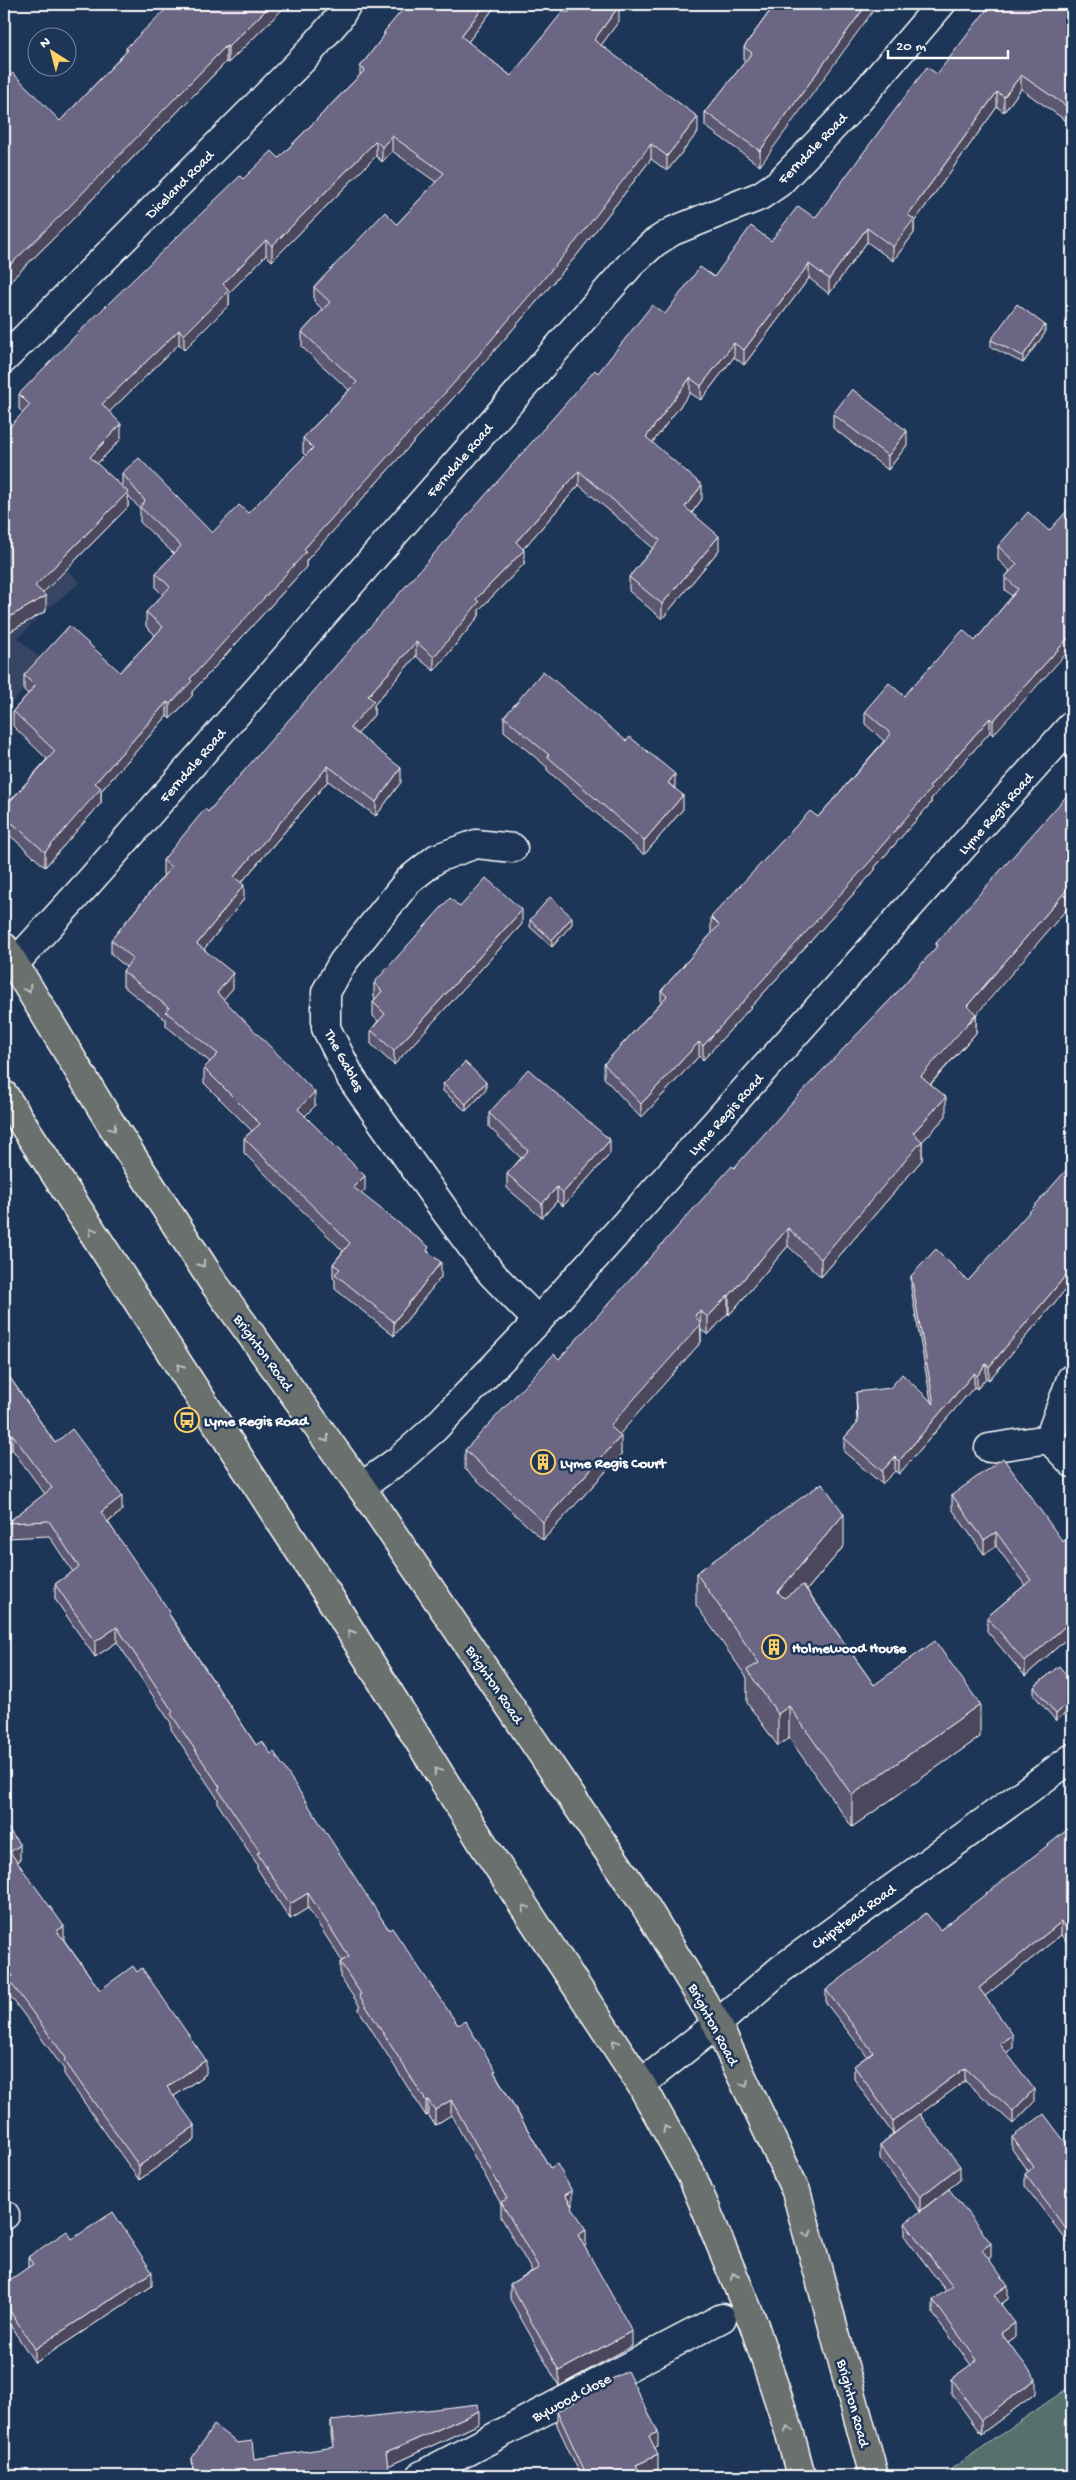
<svg xmlns="http://www.w3.org/2000/svg" width="1076" height="2480" font-family="'Gochi Hand',sans-serif">
  <style>
    .built { fill: #344464 }
    .green { fill: #56706d; stroke: #aab8b6 }
    .lines { fill: none; stroke-linecap: round; stroke-linejoin: round }
    .minor-casing { stroke: #fff; stroke-width: 31 }
    .highway-casing { stroke: #fff; stroke-width: 31 }
    .minor { stroke: #1d3557; stroke-width: 28 }
    .highway { stroke: #6a706d; stroke-width: 28 }
    .wall { fill: #5c5871; stroke: #fff; fill-rule: evenodd }
    .shaded-wall { fill: #4b475c; stroke: #fff }
    .building { fill: #6b6683; stroke: #fff }
    .oneway { stroke: #bcbfbd }
    .labels { text-anchor: middle; stroke-width: 5; stroke-linejoin: round; paint-order: stroke }
    .street-label { font-size: 15px; fill: #fff; stroke: #1d3557 }
    .poi-label { font-size: 15px; font-weight: bold; fill: #fff; stroke: #1d3557; text-anchor: start }
  </style>
  <rect width="100%" height="100%" fill="#1d3557"/>
  <filter id="ink" filterUnits="userSpaceOnUse"><feTurbulence type="fractalNoise" baseFrequency=".02" numOctaves="2"/><feDisplacementMap in="SourceGraphic" scale="10" xChannelSelector="R" yChannelSelector="G"/><feConvolveMatrix kernelMatrix="1 2 1 2 8 2 1 2 1" color-interpolation-filters="sRGB"/></filter>
  <g filter="url(#ink)">
    <polygon class="built" points="4,506 80,583 43,612 18,638 47,664 4,712"/>
    <polygon class="green" points="1072,2384 1072,2476 941,2476 1065,2390"/>
    <g class="lines">
      <defs>
        <g id="minor">
          <polyline points="4,359 305,57 338,19 347,4"/>
          <polyline points="513,848 476,844 437,858 408,881 343,962 326,992 326,1028 351,1078 445,1211 492,1274 538,1321"/>
          <polyline points="13,965 89,882 631,264 654,243 673,231 760,196 779,183 857,102 941,4"/>
          <polyline points="1049,1439 1072,1463"/>
          <polyline points="989,1448 1049,1439 1071,1379"/>
          <polyline points="361,1487 400,1459 434,1429 538,1321 1072,725"/>
          <polyline points="641,2084 717,2024 781,1969 1072,1758"/>
          <polyline points="4,2214 5,2215"/>
          <polyline points="420,2476 722,2318"/>
        </g>
        <g id="highway">
          <polyline points="4,947 110,1122 213,1282 361,1487 644,1904 717,2024 796,2191 874,2476"/>
          <polyline points="4,1095 330,1598 485,1847 641,2084 692,2176 754,2325 790,2434 801,2476"/>
        </g>
      </defs>
      <use href="#minor" class="minor-casing"/>
      <use href="#highway" class="highway-casing"/>
      <use href="#minor" class="minor"/>
      <use href="#highway" class="highway"/>
    </g>
    <g class="wall">
      <polygon points="284,4 284,8 228,63 226,62 67,225 4,287 4,83 60,121 126,52 126,48"/>
      <path d="M497,4l-29,38 43,34 57,-63 51,8 -18,24 97,87 -31,39 -16,-12 -74,96 -114,132 -157,174v6l-114,125v4l-22,23 -3,-3 -66,75v12l-56,64 -41,-37v-22l43,-49 -34,-33v-15l15,-17 -4,-4v-15l96,-3 35,-37 -9,-9v-14l17,-17 -7,-7v-15l18,-19 -34,-32v-13l-12,-14v12l-85,86 3,18 -42,24v-202l19,-20 -4,-4v-15l224,-215 36,-21 81,-83v-8l24,-31v-4zM392,151l44,31 -39,42 -83,63v14l9,9 -21,22v15l47,43 -46,48v15l3,3 -58,57 -36,20 -90,-60v14l-25,-23 24,-25 -12,-27 70,-68 5,6 45,-45v-12l37,-38 6,6 104,-105 6,6z"/>
      <polygon points="775,4 760,166 705,126 705,112 745,62 744,61 744,47"/>
      <polygon points="1072,4 1072,125 1021,89 1004,112 997,107 914,222 914,233 893,261 867,242 829,294 809,278 744,365 734,357 701,400 690,393 652,443 702,499 692,513 719,550 662,619 629,591 629,577 653,548 579,485 523,549 524,564 479,610 479,616 434,671 416,656 374,705 374,715 357,734 401,782 376,816 328,781 241,883 244,899 204,949 233,988 223,999 315,1106 305,1116 365,1190 361,1194 429,1252 441,1277 394,1336 335,1289 335,1280 333,1278 333,1264 343,1251 244,1153 244,1138 252,1131 204,1083 204,1068 210,1062 166,1026 166,1020 123,986 123,971 126,967 111,954 111,940 164,875 163,874 163,860 208,812 598,373 665,314 714,277 771,241 815,218 937,74"/>
      <polygon points="1045,333 1023,363 991,347 991,340"/>
      <polygon points="833,414 907,445 888,470 833,428"/>
      <polygon points="1049,531 993,735 990,732 931,799 931,803 875,867 875,870 703,1060 699,1056 641,1118 604,1078 604,1064 661,1002 661,991 712,933 711,931 711,917 818,817 884,741 865,724 865,711 904,696 975,641 1012,596 1005,590 1005,577 1010,571 998,560 998,546"/>
      <polygon points="504,717 675,788 683,809 644,855 547,770 547,767 504,731"/>
      <polygon points="460,907 522,924 394,1065 371,1044 371,1030 378,1021 373,1016 373,1002 376,999 374,997 374,983"/>
      <polygon points="1065,911 976,1014 976,1033 931,1084 946,1116 922,1142 922,1160 821,1277 788,1246 729,1315 728,1313 708,1335 701,1330 701,1342 619,1434 621,1455 543,1540 465,1469 465,1450 559,1359 734,1168 892,998 936,948 936,943"/>
      <polygon points="530,920 572,924 552,947 530,927"/>
      <polygon points="443,1084 486,1090 466,1111 443,1091"/>
      <polygon points="489,1113 610,1154 563,1206 557,1201 542,1218 507,1188 507,1174 521,1158 489,1127"/>
      <polygon points="1072,1170 1072,1282 989,1380 986,1378 977,1389 974,1387 899,1474 895,1471 882,1484 844,1452 844,1438 857,1424 856,1392 931,1401 911,1289 911,1276 968,1281"/>
      <polygon points="4,1369 55,1443 122,1511 108,1522 256,1745 458,2025 496,2075 572,2206 586,2245 584,2246 632,2346 559,2386 510,2299 510,2284 532,2271 501,2217 501,2204 451,2115 435,2125 428,2115 426,2116 359,2010 359,2005 340,1977 340,1962 342,1961 308,1908 290,1919 257,1868 257,1864 218,1804 218,1799 171,1729 171,1723 117,1642 95,1657 55,1599 55,1584 73,1572 49,1536 7,1538 7,1523 45,1494 12,1449 4,1455"/>
      <polygon points="952,1495 1063,1542 1072,1534 1072,1634 1025,1676 987,1631 987,1617 1025,1585 996,1546 984,1554 952,1509"/>
      <polygon points="844,1546 807,1590 874,1685 980,1737 852,1827 789,1738 778,1746 747,1703 747,1678 696,1605 696,1573"/>
      <polygon points="1059,1666 1056,1721 1034,1695 1034,1687"/>
      <polygon points="4,1823 20,1859 17,1862 64,1940 100,1990 206,2074 173,2097 195,2140 139,2180 64,2074 64,2069 8,1993 8,1983 4,1977"/>
      <polygon points="1072,1830 1071,1948 1061,1935 985,1996 1013,2048 1006,2053 1034,2102 1013,2124 965,2081 920,2114 960,2180 920,2211 880,2159 880,2145 893,2134 854,2079 854,2066 867,2056 826,2003 826,1990 940,1930"/>
      <polygon points="1012,2137 1071,2150 1072,2149 1072,2248 1025,2186 1025,2174 1028,2172 1012,2149"/>
      <polygon points="905,2223 991,2257 988,2259 1008,2299 1001,2304 1015,2337 1008,2342 1036,2393 981,2434 951,2393 951,2379 971,2365 933,2314 933,2300 946,2291 905,2237"/>
      <polygon points="72,2239 152,2286 35,2363 4,2316 4,2284 28,2268 28,2257"/>
      <polygon points="574,2399 658,2447 655,2448 658,2469 642,2476 581,2476 557,2425 557,2411 574,2403"/>
      <polygon points="331,2421 479,2424 388,2466 389,2476 193,2476 192,2458 254,2459 333,2448 331,2435"/>
    </g>
    <g class="shaded-wall">
      <polygon points="272,4 284,4 284,8 228,63 228,47"/>
      <polygon points="486,4 497,4 461,51 461,36"/>
      <polygon points="867,4 878,4 760,166 760,151"/>
      <polygon points="619,6 619,21 594,55 594,40"/>
      <polygon points="226,46 226,62 67,225 4,287 4,271"/>
      <polygon points="1021,75 1021,89 1004,112 1004,97"/>
      <polygon points="997,92 997,107 914,222 914,233 893,261 893,247 908,215"/>
      <polygon points="698,117 698,132 667,171 667,156"/>
      <polygon points="392,136 392,151 382,162 382,147"/>
      <polygon points="376,141 376,156 272,261 272,246"/>
      <polygon points="651,144 651,159 577,255 463,387 306,561 306,567 192,692 192,696 170,719 170,704 190,679 304,549"/>
      <polygon points="867,228 867,242 829,294 829,279"/>
      <polygon points="266,240 266,255 229,293 229,305 184,350 184,335 223,284"/>
      <polygon points="809,264 809,278 744,365 744,350"/>
      <polygon points="1045,325 1045,333 1023,363 1023,356"/>
      <polygon points="179,330 179,344 102,419 102,404"/>
      <polygon points="734,343 734,357 701,400 701,386"/>
      <polygon points="690,378 690,393 646,451 646,437"/>
      <polygon points="121,424 121,439 90,471 90,457"/>
      <polygon points="907,431 907,445 888,470 888,456"/>
      <polygon points="579,471 579,485 516,557 516,542"/>
      <polygon points="702,485 702,499 685,522 685,507"/>
      <polygon points="128,492 128,507 35,601 35,586"/>
      <polygon points="719,536 719,550 662,619 662,604"/>
      <polygon points="524,550 524,564 479,610 479,616 434,671 434,657 476,599"/>
      <polygon points="46,596 46,611 4,635 4,620"/>
      <polygon points="1072,634 1072,647 993,735 993,721"/>
      <polygon points="416,642 416,656 374,705 374,715 350,743 350,728 368,696"/>
      <polygon points="167,702 167,716 101,791 101,803 45,867 45,852 95,783"/>
      <polygon points="990,718 990,732 931,799 931,803 875,867 875,870 703,1060 703,1046 874,855 929,787"/>
      <polygon points="328,766 328,781 234,891 234,877"/>
      <polygon points="401,768 401,782 376,816 376,802"/>
      <polygon points="675,774 675,788 668,783"/>
      <polygon points="683,795 683,809 644,855 644,841"/>
      <polygon points="1072,884 1072,903 969,1023 976,1014 976,1033 921,1094 921,1076 967,1006"/>
      <polygon points="244,885 244,899 197,958 197,944"/>
      <polygon points="522,910 522,924 394,1065 394,1051"/>
      <polygon points="572,917 572,924 552,947 552,940"/>
      <polygon points="233,973 233,988 217,1007 217,993"/>
      <polygon points="699,1042 699,1056 641,1118 641,1104"/>
      <polygon points="486,1082 486,1090 466,1111 466,1104"/>
      <polygon points="315,1092 315,1106 298,1123 298,1109"/>
      <polygon points="946,1097 946,1116 922,1142 922,1160 821,1277 821,1259 913,1133"/>
      <polygon points="610,1140 610,1154 563,1206 563,1193"/>
      <polygon points="365,1176 365,1190 353,1202 353,1187"/>
      <polygon points="557,1187 557,1201 542,1218 542,1204"/>
      <polygon points="788,1228 788,1246 729,1315 729,1296"/>
      <polygon points="441,1262 441,1277 394,1336 394,1322"/>
      <polygon points="1072,1268 1072,1282 989,1380 989,1367"/>
      <polygon points="728,1295 728,1313 708,1335 708,1317"/>
      <polygon points="700,1311 701,1342 610,1445 610,1426 695,1315"/>
      <polygon points="986,1364 986,1378 977,1389 977,1376"/>
      <polygon points="974,1373 974,1387 899,1474 899,1461"/>
      <polygon points="12,1434 12,1449 4,1455 4,1440"/>
      <polygon points="621,1436 621,1455 543,1540 543,1522"/>
      <polygon points="895,1457 895,1471 882,1484 882,1471"/>
      <polygon points="122,1496 122,1511 101,1527 101,1512"/>
      <polygon points="844,1514 844,1546 778,1624 778,1592"/>
      <polygon points="996,1532 996,1546 984,1554 984,1540"/>
      <polygon points="1072,1620 1072,1634 1025,1676 1025,1662"/>
      <polygon points="117,1627 117,1642 95,1657 95,1642"/>
      <polygon points="1072,1700 1072,1707 1056,1721 1056,1714"/>
      <polygon points="980,1704 980,1737 852,1827 852,1795"/>
      <polygon points="789,1706 789,1738 778,1746 778,1714"/>
      <polygon points="20,1845 20,1859 10,1866 10,1852"/>
      <polygon points="308,1893 308,1908 290,1919 290,1904"/>
      <polygon points="1061,1922 1061,1935 979,2001 979,1988"/>
      <polygon points="64,1926 64,1940 57,1945 57,1931"/>
      <polygon points="1072,1934 1072,1947 1071,1948 1071,1935"/>
      <polygon points="1013,2035 1013,2048 1000,2057 1000,2044"/>
      <polygon points="206,2060 206,2074 167,2101 167,2087"/>
      <polygon points="965,2068 965,2081 893,2134 893,2121"/>
      <polygon points="1034,2089 1034,2102 1013,2124 1013,2111"/>
      <polygon points="428,2100 428,2115 426,2116 426,2101"/>
      <polygon points="451,2100 451,2115 435,2125 435,2110"/>
      <polygon points="195,2126 195,2140 139,2180 139,2166"/>
      <polygon points="960,2166 960,2180 920,2211 920,2197"/>
      <polygon points="572,2191 572,2206 565,2195"/>
      <polygon points="586,2230 586,2245 578,2250 578,2235"/>
      <polygon points="991,2243 991,2257 982,2264 982,2250"/>
      <polygon points="152,2272 152,2286 35,2363 35,2349"/>
      <polygon points="1008,2285 1008,2299 994,2309 994,2295"/>
      <polygon points="1015,2323 1015,2337 1001,2347 1001,2333"/>
      <polygon points="632,2331 632,2346 559,2386 559,2371"/>
      <polygon points="1036,2379 1036,2393 981,2434 981,2420"/>
      <polygon points="479,2411 479,2424 386,2467 386,2453"/>
      <polygon points="658,2432 658,2447 649,2450 649,2436"/>
      <polygon points="658,2455 658,2469 641,2476 636,2465"/>
    </g>
    <g class="building">
      <polygon points="171,4 272,4 228,47 226,46 67,209 4,271 4,83 13,73 60,121 128,50 126,48"/>
      <polygon points="407,4 486,4 461,36 511,76 564,10 568,13 576,4 616,4 619,6 594,40 698,117 667,156 651,144 577,240 463,373 304,549 306,552 190,679 192,681 170,704 167,702 95,783 101,788 45,852 4,816 4,808 55,751 13,711 35,686 24,675 69,626 120,672 163,627 146,612 170,587 156,573 181,546 140,507 145,501 122,473 139,458 212,533 239,505 248,513 313,448 303,438 357,382 302,332 330,302 314,287 385,212 397,224 444,173 392,136 382,147 376,141 272,246 266,240 223,284 229,290 184,335 179,330 102,404 121,424 90,457 128,492 35,586 46,596 4,620 4,433 30,405 19,394 75,336 240,176 243,179 272,151 279,158 365,70 360,67 385,34 384,32"/>
      <polygon points="775,4 867,4 760,151 705,112 752,53 744,47"/>
      <polygon points="991,4 1072,4 1072,110 1021,75 1004,97 997,92 908,215 914,219 893,247 867,228 829,279 809,264 744,350 734,343 701,386 690,378 646,437 702,485 685,507 719,536 662,604 629,577 660,540 579,471 516,542 524,550 476,599 479,602 434,657 416,642 368,696 374,701 350,728 401,768 376,802 328,766 234,877 244,885 197,944 233,973 217,993 315,1092 298,1109 365,1176 353,1187 429,1247 427,1251 441,1262 394,1322 335,1274 340,1269 333,1264 350,1243 244,1138 260,1124 204,1068 218,1054 166,1012 169,1008 123,971 133,958 111,940 171,867 163,860 205,809 208,812 595,370 598,373 652,305 665,314 700,267 714,277 751,226 771,241 798,206 815,218 927,67 937,74"/>
      <polygon points="1017,304 1045,325 1023,356 991,340"/>
      <polygon points="852,389 907,431 888,456 833,414"/>
      <polygon points="1072,505 1072,616 1071,617 1072,619 1072,634 993,721 990,718 929,787 931,789 874,855 875,856 703,1046 699,1042 641,1104 604,1064 667,996 661,991 719,925 711,917 810,811 818,817 891,734 865,711 889,683 904,696 963,630 975,641 1018,589 1005,577 1017,564 998,546 1028,512 1049,531"/>
      <polygon points="543,671 626,741 630,737 675,774 668,783 683,795 644,841 547,756 549,755 504,717"/>
      <polygon points="1072,790 1072,884 967,1006 976,1014 921,1076 946,1097 913,1133 922,1141 821,1259 788,1228 729,1296 728,1295 708,1317 700,1311 695,1315 701,1324 610,1426 621,1436 543,1522 465,1450 554,1354 559,1359 732,1166 734,1168 796,1098 892,998 938,945 936,943"/>
      <polygon points="486,878 522,910 394,1051 371,1030 385,1014 373,1002 382,991 374,983 450,898 460,907"/>
      <polygon points="550,897 572,917 552,940 530,920"/>
      <polygon points="465,1062 486,1082 466,1104 443,1084"/>
      <polygon points="528,1069 610,1140 563,1193 557,1187 542,1204 507,1174 528,1151 489,1113"/>
      <polygon points="1069,1167 1072,1170 1072,1268 989,1367 986,1364 977,1376 974,1373 899,1461 895,1457 882,1471 844,1438 858,1423 856,1392 890,1388 902,1374 934,1404 911,1276 936,1249 968,1281"/>
      <polygon points="4,1369 55,1443 72,1429 122,1496 101,1512 170,1612 168,1613 256,1745 262,1741 271,1754 274,1752 389,1930 392,1928 458,2025 465,2021 496,2071 494,2072 550,2168 557,2164 572,2191 565,2195 586,2230 578,2235 632,2331 559,2371 510,2284 539,2268 501,2202 507,2199 451,2100 435,2110 428,2100 426,2101 359,1995 361,1994 340,1962 349,1957 308,1893 290,1904 257,1853 260,1852 218,1789 220,1787 171,1714 173,1712 117,1627 95,1642 55,1584 79,1567 49,1521 7,1523 52,1488 12,1434 4,1440"/>
      <polygon points="1003,1458 1063,1542 1072,1534 1072,1620 1025,1662 987,1617 1031,1580 996,1532 984,1540 952,1495"/>
      <polygon points="822,1483 844,1514 778,1592 784,1598 803,1585 874,1685 935,1641 980,1704 852,1795 789,1706 778,1714 747,1670 759,1663 696,1573"/>
      <polygon points="1059,1666 1072,1682 1072,1700 1056,1714 1034,1687"/>
      <polygon points="4,1823 20,1845 10,1852 64,1926 57,1931 100,1990 133,1966 137,1972 142,1968 206,2060 167,2087 195,2126 139,2166 64,2060 66,2058 8,1979 13,1976 4,1963"/>
      <polygon points="1067,1830 1069,1832 1072,1830 1072,1934 1071,1935 1061,1922 979,1988 1013,2035 1000,2044 1034,2089 1013,2111 965,2068 893,2121 854,2066 873,2052 826,1990 926,1913 940,1930"/>
      <polygon points="919,2114 960,2166 920,2197 880,2145"/>
      <polygon points="1044,2114 1071,2150 1072,2149 1072,2237 1025,2174 1034,2167 1012,2137"/>
      <polygon points="949,2189 991,2243 982,2250 1008,2285 994,2295 1015,2323 1001,2333 1036,2379 981,2420 951,2379 977,2360 933,2300 952,2286 905,2223"/>
      <polygon points="113,2212 152,2272 35,2349 4,2302 4,2284 33,2264 28,2257 67,2231 72,2239"/>
      <polygon points="627,2371 658,2432 649,2436 658,2455 636,2465 642,2476 587,2476 557,2411 575,2402 574,2399"/>
      <polygon points="478,2404 479,2411 386,2453 389,2474 375,2475 375,2476 194,2476 192,2458 214,2425 237,2443 252,2441 254,2459 334,2447 331,2421"/>
    </g>
    <defs><path id="oneway-chevron" d="M-2-3.5L2.5 0L-2 3.5" fill="none" stroke-width="1.6" stroke-linecap="round" stroke-linejoin="round" transform="scale(1.25)"/></defs>
    <g class="oneway">
      <use href="#oneway-chevron" transform="translate(28 989) rotate(59)"/>
      <use href="#oneway-chevron" transform="translate(113 1128) rotate(57)"/>
      <use href="#oneway-chevron" transform="translate(92 1231) rotate(-123)"/>
      <use href="#oneway-chevron" transform="translate(202 1264) rotate(57)"/>
      <use href="#oneway-chevron" transform="translate(180 1367) rotate(-123)"/>
      <use href="#oneway-chevron" transform="translate(326 1439) rotate(54)"/>
      <use href="#oneway-chevron" transform="translate(351 1633) rotate(-122)"/>
      <use href="#oneway-chevron" transform="translate(437 1771) rotate(-122)"/>
      <use href="#oneway-chevron" transform="translate(525 1908) rotate(-124)"/>
      <use href="#oneway-chevron" transform="translate(615 2043) rotate(-124)"/>
      <use href="#oneway-chevron" transform="translate(745 2084) rotate(65)"/>
      <use href="#oneway-chevron" transform="translate(666 2129) rotate(-119)"/>
      <use href="#oneway-chevron" transform="translate(808 2234) rotate(75)"/>
      <use href="#oneway-chevron" transform="translate(734 2276) rotate(-113)"/>
      <use href="#oneway-chevron" transform="translate(788 2429) rotate(-107)"/>
    </g>
  </g>
  <defs>
    <symbol id="bus-ring" viewBox="-11 -11 22 22"><circle r="9.5" fill="#1d3557" stroke="#ffd166" stroke-width="1.5"/><path d="M-5-6H5V4H4V6H2V4H-2V6H-4V4H-5ZM-3.5-4V0h7V-4ZM-3.5 1.2v1.5H-2V1.2ZM2 1.2v1.5H3.5V1.2Z" fill="#ffd166"/></symbol>
    <symbol id="building-ring" viewBox="-11 -11 22 22"><circle r="9.5" fill="#1d3557" stroke="#ffd166" stroke-width="1.5"/><path d="M-4-6H4V6H1V3H-1V6H-4ZM-2.5-4.3h1.7v1.8h-1.7ZM.8-4.3h1.7v1.8H.8ZM-2.5-1h1.7V.8h-1.7ZM.8-1h1.7V.8H.8Z" fill="#ffd166"/></symbol>
  </defs>
  <g fill-rule="evenodd">
    <use href="#bus-ring" x="173" y="1406" width="28" height="28"/>
    <use href="#building-ring" x="529" y="1448" width="28" height="28"/>
    <use href="#building-ring" x="760" y="1633" width="28" height="28"/>
  </g>
  <g class="labels">
    <g class="street-label">
      <text transform="translate(812 148) rotate(-46)" y="5">Ferndale Road</text>
      <text transform="translate(179 184) rotate(-45)" y="5">Diceland Road</text>
      <text transform="translate(459 460) rotate(-49)" y="5">Ferndale Road</text>
      <text transform="translate(192 765) rotate(-49)" y="5">Ferndale Road</text>
      <text transform="translate(995 813) rotate(-48)" y="5">Lyme Regis Road</text>
      <text transform="translate(345 1060) rotate(62)" y="5">The Gables</text>
      <text transform="translate(725 1114) rotate(-48)" y="5">Lyme Regis Road</text>
      <text transform="translate(264 1352) rotate(54)" y="5">Brighton Road</text>
      <text transform="translate(495 1684) rotate(56)" y="5">Brighton Road</text>
      <text transform="translate(853 1916) rotate(-36)" y="5">Chipstead Road</text>
      <text transform="translate(714 2024) rotate(62)" y="5">Brighton Road</text>
      <text transform="translate(571 2397) rotate(-28)" y="5">Bywood Close</text>
      <text transform="translate(854 2403) rotate(75)" y="5">Brighton Road</text>
    </g>
    <g class="poi-label">
      <text x="204" y="1425">Lyme Regis Road</text>
      <text x="560" y="1467">Lyme Regis Court</text>
      <text x="792" y="1652">Holmewood House</text>
    </g>
  </g>
  <rect width="1076" height="2480" fill="none" stroke="#1d3557" stroke-width="20"/>
  <rect x="10" y="10" width="1056" height="2460" fill="none" stroke="#fff" stroke-width="2" filter="url(#ink)"/>
  <g transform="translate(52 52) rotate(324)"><circle r="24" fill="#1d3557" stroke="#77869a"/>
  <path d="M0-4L9 19L0 12L-9 19Z" fill="#ffd166"/>
  <text y="-8" font-size="14" font-weight="bold" text-anchor="middle" fill="#ffffff">N</text>
  </g>
  <path d="M888 50v8h120v-8" fill="none" stroke="#ffffff" stroke-width="2.5"/>
  <text x="896" y="50" font-size="15" fill="#ffffff" stroke="#1d3557" stroke-width="4" paint-order="stroke">20 m</text>
</svg>
